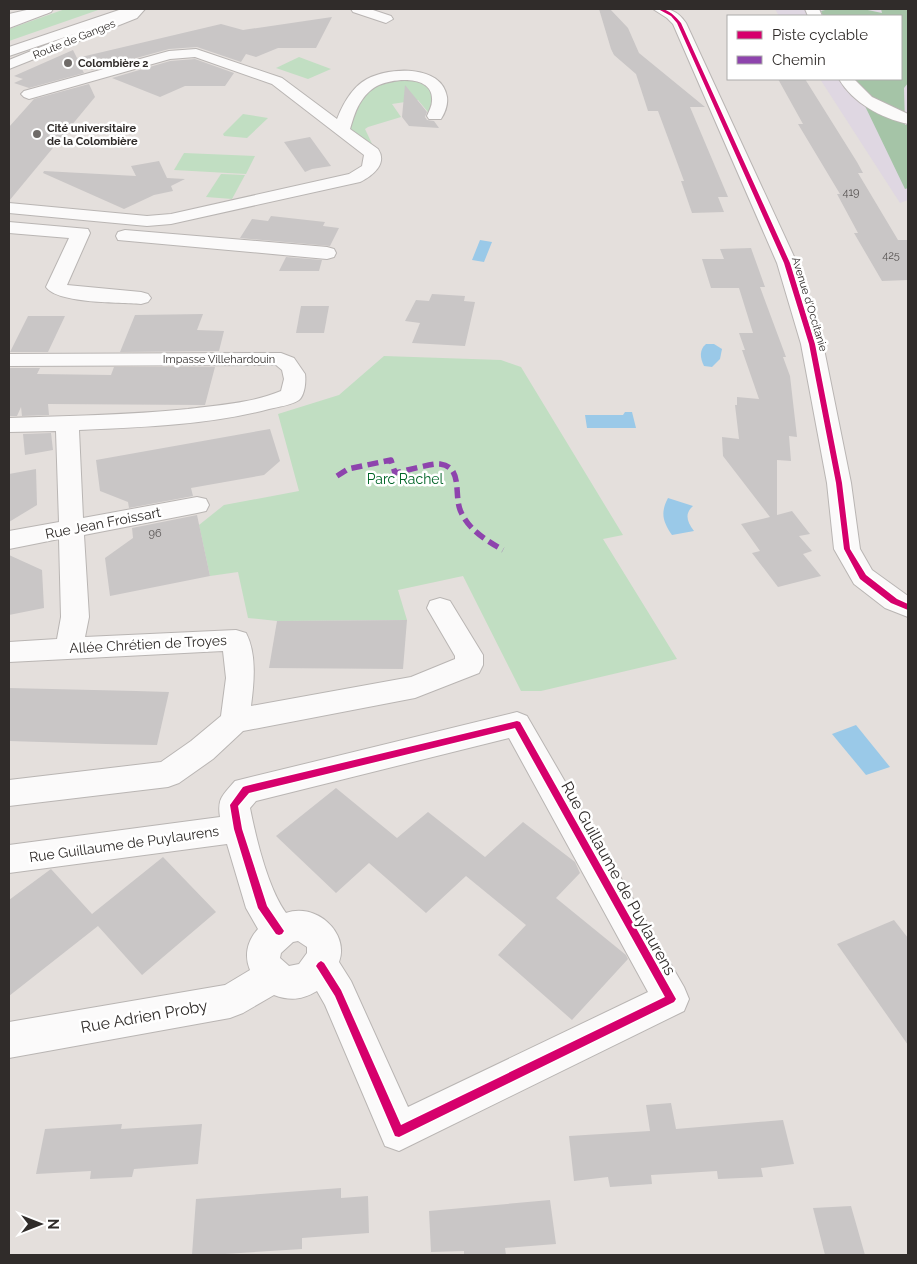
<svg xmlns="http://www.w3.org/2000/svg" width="917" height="1264" font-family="Raleway,sans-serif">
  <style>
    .education { fill: #dfd7e2 }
    .green { fill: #c1dec2 }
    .forest { fill: #a5c4a7 }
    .water { fill: #9ac9e8 }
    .building { fill: #c9c6c6 }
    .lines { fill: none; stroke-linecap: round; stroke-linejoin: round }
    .minor-casing { stroke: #b9b5b3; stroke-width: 2 }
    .major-casing { stroke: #b9b5b3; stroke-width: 2 }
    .minor { fill: #fbfafa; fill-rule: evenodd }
    .major { fill: #fbfafa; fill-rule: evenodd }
    .quiet { stroke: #8e44ad; stroke-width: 5.5; stroke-dasharray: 11 5.5; stroke-linecap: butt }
    .cycleway-casing { stroke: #fff; stroke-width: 3 }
    .cycleway { fill: #d6006c; fill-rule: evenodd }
    .poi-dot { fill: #6f6b68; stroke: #fff; stroke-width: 2 }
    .labels { text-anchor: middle; stroke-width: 5; stroke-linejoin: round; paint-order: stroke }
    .far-street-label { font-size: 11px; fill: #302c2a; stroke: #fff }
    .far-poi-label { font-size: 11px; font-weight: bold; fill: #302c2a; stroke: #fff; text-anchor: start }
    .number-label { font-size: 11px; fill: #565251 }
    .park-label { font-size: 14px; fill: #016527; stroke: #fff }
    .street-label { font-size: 14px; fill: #302c2a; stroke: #fff }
    .near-street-label { font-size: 16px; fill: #302c2a; stroke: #fff }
  </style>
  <rect width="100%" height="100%" fill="#e4dfdc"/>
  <polygon class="education" points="775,9 908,9 908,200 900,203 820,79 901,79 901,16 779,16"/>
  <g class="green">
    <polygon points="65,9 101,9 9,41 9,29"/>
    <polygon points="299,57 331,69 308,79 276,68"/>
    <polygon points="416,79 433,91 433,109 428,112 418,100 392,104 401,117 368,127 365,129 373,146 347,128 358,101 379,82"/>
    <polygon points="243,114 268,118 247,138 224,136 223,134"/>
    <polygon points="184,153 255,156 246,174 174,170"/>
    <polygon points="221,174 245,175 232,199 206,197"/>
    <polygon points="384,356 501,360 521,367 623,535 603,539 677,659 541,691 521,691 463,576 398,590 407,620 277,621 248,618 238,572 210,576 199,525 224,505 299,491 278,414 339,395"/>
  </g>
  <polygon class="forest" points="829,9 863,9 882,13 881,9 908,9 908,83 904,88 905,125 908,125 908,188 905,189 852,79 901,79 901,16 823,16 821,11"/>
  <g class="water">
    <polygon points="480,240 492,242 484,262 472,260"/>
    <path d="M706,344h8l8,5 -2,10 -8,8 -8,-1c-4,-8 -5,-16 2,-22z"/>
    <polygon points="625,412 632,412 636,428 587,428 585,415 623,415"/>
    <path d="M668,498l25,8c-8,7 -7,15 1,25l-22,4c-9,-13 -12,-22 -4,-37z"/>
    <polygon points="856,725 890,767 866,775 832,734"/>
  </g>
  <g class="building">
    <polygon points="599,9 610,9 628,28 639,53 705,107 690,107 728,197 718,197 724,212 692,213 681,181 684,181 658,111 648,111 636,74 614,55 611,49"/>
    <polygon points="332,17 316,48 278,48 256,57 246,54 241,62 197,47 169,49 93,70 80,65 84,73 29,88 14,83 23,79 14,76 73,50 77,58 221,24 243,30"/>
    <polygon points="195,59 234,73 225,86 185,86 160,97 112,78 170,61"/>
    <polygon points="778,79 805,79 857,162 863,173 858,173 898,240 908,240 908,280 882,281 854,233 858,233 837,194 840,194 798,124 803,124"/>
    <polygon points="89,84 95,97 9,201 9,127 34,99"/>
    <polygon points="405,85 427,112 425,117 427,120 434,121 439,128 409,126 402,117"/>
    <polygon points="310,137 331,166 312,169 305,172 284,142"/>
    <polygon points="159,161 167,178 185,179 171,186 173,191 154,195 124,209 43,173 44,171 136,176 131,166"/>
    <polygon points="271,216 325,222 323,226 339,228 330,246 240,238 252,219 268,221"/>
    <polygon points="751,248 765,287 760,287 786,357 783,357 790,376 797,437 789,436 791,461 777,460 777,515 792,511 810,534 799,536 812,551 803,554 821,576 778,587 752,553 760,551 741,524 770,517 723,456 722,437 739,439 735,405 737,405 737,397 759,399 742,350 745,350 739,333 753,333 739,288 711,288 702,259 724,259 720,249"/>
    <polygon points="286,257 322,260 319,271 279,271"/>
    <polygon points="432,294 465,296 464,301 475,302 465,346 412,343 420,323 405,321 416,300 429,301"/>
    <polygon points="301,306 329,306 324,333 296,333"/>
    <polygon points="203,314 197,330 224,331 219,351 120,352 135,315"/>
    <polygon points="28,316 65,316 48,352 10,352"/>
    <polygon points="114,367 215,367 205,405 48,404 49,415 22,416 21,407 17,416 9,416 9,368 40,368 37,374 111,375"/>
    <polygon points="270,429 280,461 264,475 191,488 193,496 129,508 128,502 100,491 96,460"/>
    <polygon points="51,433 53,450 25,455 23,434"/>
    <polygon points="36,469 37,505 9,522 9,474"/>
    <polygon points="197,515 210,576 110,596 105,558 133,538 132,528"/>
    <polygon points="9,555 42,570 44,608 9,615"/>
    <polygon points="407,620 403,669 269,668 277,621"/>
    <polygon points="9,688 136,691 169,692 157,745 106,744 9,741"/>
    <polygon points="336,788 397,838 428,812 485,857 523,822 575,862 580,873 556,898 626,955 628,959 572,1020 498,955 526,925 466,876 426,913 369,863 336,893 276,836"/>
    <polygon points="163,857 216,912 142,975 98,926 9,996 9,900 51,869 92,914"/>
    <polygon points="894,920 908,938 908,1045 837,944"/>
    <polygon points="671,1103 676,1129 783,1120 794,1164 761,1168 763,1177 718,1179 717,1171 685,1173 651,1175 652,1184 610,1187 608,1177 574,1181 569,1136 650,1131 646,1105"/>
    <polygon points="122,1124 121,1129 202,1124 198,1164 134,1169 132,1177 90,1179 91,1171 36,1174 45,1129"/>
    <polygon points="341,1188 341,1198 368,1196 369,1233 302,1238 302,1249 225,1254 225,1255 192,1255 196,1199"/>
    <polygon points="550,1200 556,1244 505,1248 506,1255 464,1255 464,1251 431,1252 429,1211"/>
    <polygon points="851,1206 865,1255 825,1255 813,1208"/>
  </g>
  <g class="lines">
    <defs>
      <g id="minor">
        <polygon points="31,9 50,10 48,13 9,22 9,14"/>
        <polygon points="131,9 145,9 137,18 9,69 9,60 127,12"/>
        <polygon points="351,9 370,9 391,16 393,19 386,23 353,12"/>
        <path d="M653,9c16,-1 24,1 33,14l111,240 26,81 28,139 9,66 12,21 36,26v21l-23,-9 -31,-24 -20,-35 -7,-66 -26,-139 -24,-81 -104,-239 -6,-6z"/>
        <polygon points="805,9 819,9 822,16 808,16"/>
        <path d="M196,49l86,29 55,41c6,-15 15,-32 30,-40 22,-12 75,-15 80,18 1,7 -2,16 -6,22h-12l-2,-3c2,-5 5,-10 5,-15 2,-26 -37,-23 -53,-16 -7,3 -13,9 -17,15 -6,8 -9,19 -12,29l28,20c10,15 -6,27 -18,33l-189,42 -24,2 -138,-13v-10l138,13 24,-2 178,-40 13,-8 2,-11 -92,-71 -77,-27 -25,2 -141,40 -5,-2 -3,-3 3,-3 145,-40z"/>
        <path d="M839,79h15l18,18 36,17v10c-27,-6 -55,-21 -69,-45z"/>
        <path d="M9,222l79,7 2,4 -23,52 74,7 7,2 3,4 -3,4 -7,2c-21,-2 -83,0 -95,-17l23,-49 -60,-5z"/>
        <polygon points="125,230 327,247 334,249 336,253 334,257 327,259 118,240 116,236 118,232"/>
        <path d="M281,353l13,5 11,16c1,7 0,21 -6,26 -7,5 -21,7 -30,9 -61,16 -127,18 -190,21l4,88 114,-21 9,2 3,6 -3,6 -9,2 -113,22 5,82 -4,20 151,-7 10,3c11,21 8,50 5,73l160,-29 44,-18v-3l-28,-48 3,-7 10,-3 10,3 33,54v10l-4,8 -64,25 -172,33 -30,28 -34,24 -11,4 -159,19v-26l152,-18 30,-21 30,-25 5,-38 -3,-27 -214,11v-20l48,-3 4,-22 -2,-78 -50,10v-18l50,-9 -3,-91 -47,1v-14c60,-2 119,-3 179,-9 31,-4 64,-6 93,-18l3,-12 -2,-9 -6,-5 -267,1v-12z"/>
        <path d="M517,712l10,4 157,271 5,12 -5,12 -285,140 -14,-5 -60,-141 -8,-14c-15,9 -27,10 -43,4l-31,18 -13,5 -221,40v-36l216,-37 25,-15c-6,-14 -3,-29 8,-41l-12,-21 -19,-64 -218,29v-28l211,-28c-3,-19 3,-22 15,-36zM509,738l139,254 -240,115 -57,-126 -12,-19c11,-30 -24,-60 -53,-49 -18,-25 -30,-75 -36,-105l6,-7zM298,941l9,6v6l-8,11 -10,2 -9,-8 1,-5 12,-11z"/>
      </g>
      <g id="major">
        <polygon points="35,9 53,9 51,12 9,28 9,19"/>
        <polygon points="122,9 141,9 139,12 9,56 9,47"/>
      </g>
    </defs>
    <use href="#minor" class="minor-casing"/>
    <use href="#major" class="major-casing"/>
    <use href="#minor" class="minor"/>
    <use href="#major" class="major"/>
    <path class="quiet" d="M337,476l11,-7 43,-9 4,13c10,-2 37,-10 45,-9 24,3 13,32 21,48 8,18 26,29 42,38"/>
    <defs>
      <g id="cycleway">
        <path d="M658,9c10,-1 17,7 23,14l109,240 25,81 27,139 8,66 16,26 31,24 11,5v6l-17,-7 -31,-24 -16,-30 -8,-66 -27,-139 -25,-81 -107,-240 -6,-7z"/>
        <polygon points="517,721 520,722 676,999 674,1002 399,1137 395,1136 335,996 318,969 316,966 318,963 321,961 324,963 341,990 401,1125 665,997 515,728 249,793 238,806 242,829 267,906 284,931 282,934 279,935 276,934 258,908 234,829 230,805 243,787 246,786"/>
      </g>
    </defs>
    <use href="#cycleway" class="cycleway-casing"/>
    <use href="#cycleway" class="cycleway"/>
  </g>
  <g class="poi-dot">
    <circle cx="68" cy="63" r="5"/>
    <circle cx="37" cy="134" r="5"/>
  </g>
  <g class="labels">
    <g class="far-street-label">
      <text transform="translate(74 39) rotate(-22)" y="4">Route de Ganges</text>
      <text transform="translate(810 304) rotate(73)" y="4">Avenue d'Occitanie</text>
      <text x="219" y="363">Impasse Villehardouin</text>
    </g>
    <g class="far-poi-label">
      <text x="78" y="67">Colombière 2</text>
      <text x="47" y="132">Cité universitaire<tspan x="47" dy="13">de la Colombière</tspan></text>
    </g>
    <g class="number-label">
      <text x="851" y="196">419</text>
      <text x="891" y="259">425</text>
      <text x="155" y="537">96</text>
    </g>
    <g class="park-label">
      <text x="405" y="484">Parc Rachel</text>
    </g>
    <g class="street-label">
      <text transform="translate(103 523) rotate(-11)" y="5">Rue Jean Froissart</text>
      <text transform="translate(148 644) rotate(-3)" y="5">Allée Chrétien de Troyes</text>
      <text transform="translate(124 844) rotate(-8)" y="5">Rue Guillaume de Puylaurens</text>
    </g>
    <g class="near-street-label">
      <text transform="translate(619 878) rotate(61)" y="6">Rue Guillaume de Puylaurens</text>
      <text transform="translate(144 1016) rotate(-10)" y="6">Rue Adrien Proby</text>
    </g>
  </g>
  <rect width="917" height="1264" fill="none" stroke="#302c2a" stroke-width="20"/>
  <rect x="727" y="15" width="175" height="65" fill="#ffffff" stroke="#acabaa"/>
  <rect x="737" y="31" width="25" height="8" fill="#d6006c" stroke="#acabaa"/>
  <text x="772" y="40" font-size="15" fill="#302c2a">Piste cyclable</text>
  <rect x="737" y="56" width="25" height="8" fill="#8e44ad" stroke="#acabaa"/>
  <text x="772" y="65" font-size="15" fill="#302c2a">Chemin</text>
  <g transform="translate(40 1224) rotate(90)" stroke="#ffffff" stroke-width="4" paint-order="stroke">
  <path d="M0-4L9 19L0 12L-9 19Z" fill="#302c2a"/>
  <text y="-8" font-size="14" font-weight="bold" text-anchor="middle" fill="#302c2a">N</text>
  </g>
</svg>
